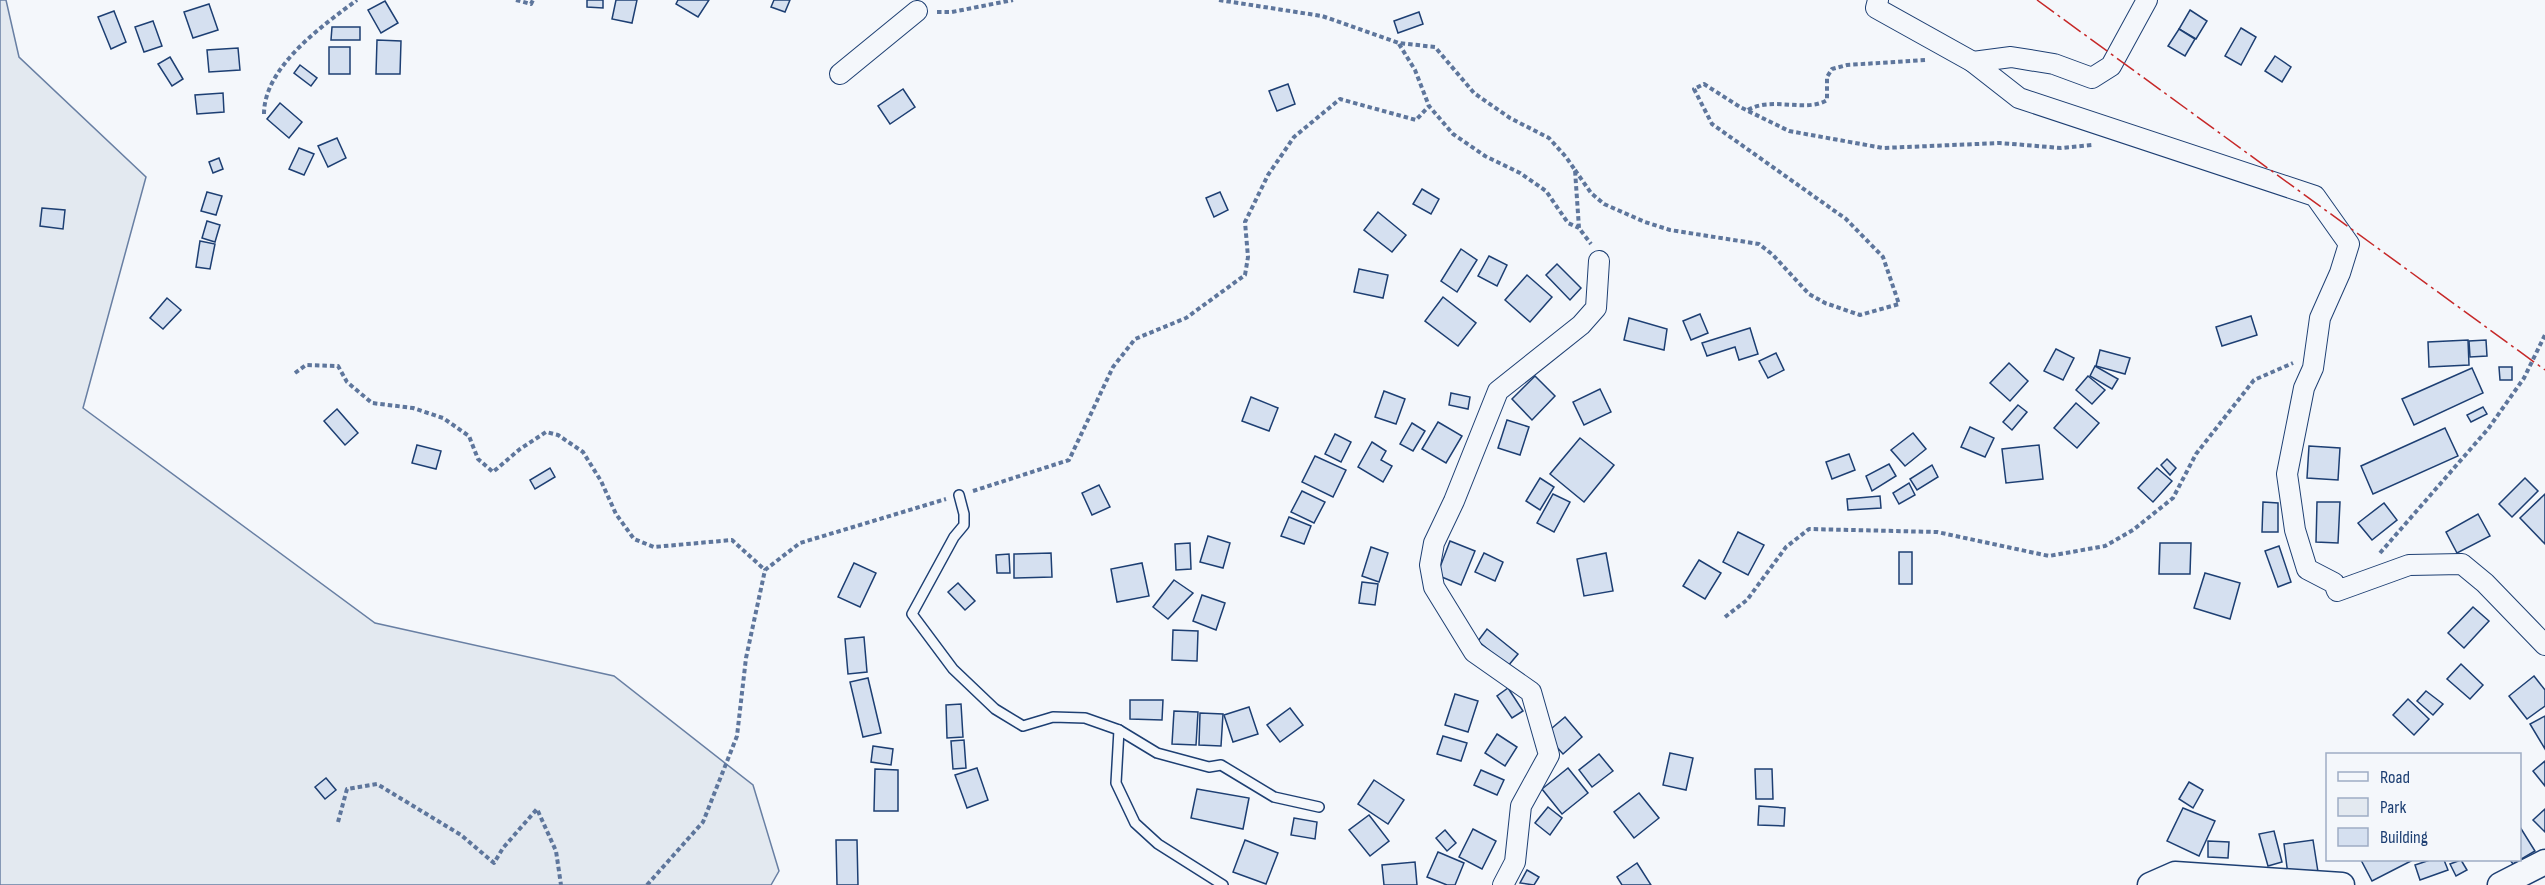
<svg xmlns="http://www.w3.org/2000/svg" width="2545" height="885" font-family="'Sofia Sans Condensed',sans-serif">
  <style>
    .green { fill: #e3e9f0; stroke: #687fa3; stroke-width: 1.5 }
    .building { fill: #d5e0f0; stroke: #1d3f73; stroke-width: 1.5 }
    .lines { fill: none; stroke-linecap: round; stroke-linejoin: round }
    .service-casing { stroke: #1d3f73; stroke-width: 12 }
    .minor-casing { stroke: #1d3f73; stroke-width: 22 }
    .tertiary-casing { stroke: #1d3f73; stroke-width: 27 }
    .path { stroke: #5e769c; stroke-width: 4; stroke-dasharray: 4.5 3; stroke-linecap: butt }
    .service { stroke: #f4f7fb; stroke-width: 9 }
    .minor { stroke: #f4f7fb; stroke-width: 20 }
    .tertiary { stroke: #f4f7fb; stroke-width: 24 }
    .power { stroke: #c62828; stroke-width: 1.5; stroke-dasharray: 21 4.5 3 4.5; stroke-linecap: butt }
  </style>
  <rect width="100%" height="100%" fill="#f4f7fb"/>
  <polygon class="green" points="0,0 6,0 19,57 146,177 83,408 375,623 614,676 753,785 779,871 771,885 0,885"/>
  <g class="building">
    <polygon points="587,0 603,0 603,8 587,7"/>
    <polygon points="616,0 637,0 632,23 612,19"/>
    <polygon points="678,0 709,0 698,17 676,4"/>
    <polygon points="774,0 790,0 785,12 771,7"/>
    <polygon points="385,1 398,23 381,33 368,10"/>
    <polygon points="209,4 218,30 193,38 184,12"/>
    <polygon points="2190,10 2207,21 2196,39 2179,29"/>
    <polygon points="114,11 126,42 111,49 98,17"/>
    <polygon points="1419,12 1423,24 1398,33 1394,21"/>
    <polygon points="153,21 162,46 144,52 135,27"/>
    <polygon points="332,27 360,27 360,40 331,40"/>
    <polygon points="2241,28 2256,37 2241,65 2225,56"/>
    <polygon points="2179,29 2195,39 2185,56 2168,46"/>
    <polygon points="377,40 401,41 400,74 376,74"/>
    <rect x="329" y="47" width="21" height="27"/>
    <polygon points="238,48 240,70 209,72 207,50"/>
    <polygon points="2275,56 2291,67 2282,82 2265,71"/>
    <polygon points="170,57 183,79 172,86 158,64"/>
    <polygon points="300,65 317,78 311,86 294,73"/>
    <polygon points="1288,84 1295,104 1277,111 1269,91"/>
    <polygon points="903,89 915,107 890,124 878,106"/>
    <polygon points="223,93 224,112 197,114 195,95"/>
    <polygon points="280,103 302,122 289,138 267,119"/>
    <polygon points="337,138 346,158 328,167 318,146"/>
    <polygon points="299,148 314,154 304,175 289,169"/>
    <polygon points="219,158 223,169 213,173 209,162"/>
    <polygon points="1422,189 1439,199 1431,214 1413,204"/>
    <polygon points="207,192 222,196 216,215 201,211"/>
    <polygon points="1220,192 1228,210 1214,217 1206,198"/>
    <polygon points="42,208 65,210 63,229 40,226"/>
    <polygon points="1378,212 1406,235 1392,252 1364,230"/>
    <polygon points="207,221 220,225 215,242 202,238"/>
    <polygon points="200,241 215,244 210,269 196,267"/>
    <polygon points="1461,249 1477,260 1457,292 1441,281"/>
    <polygon points="1489,256 1507,265 1497,286 1478,276"/>
    <polygon points="1557,264 1581,288 1570,300 1546,275"/>
    <polygon points="1359,269 1388,275 1383,298 1354,292"/>
    <polygon points="1527,275 1552,297 1530,322 1505,300"/>
    <polygon points="1443,297 1476,323 1458,346 1425,321"/>
    <polygon points="167,298 181,310 163,329 150,318"/>
    <polygon points="1700,314 1708,333 1691,340 1683,321"/>
    <polygon points="2251,316 2257,335 2222,346 2216,327"/>
    <polygon points="1629,318 1667,329 1664,350 1624,340"/>
    <polygon points="1750,328 1758,354 1739,360 1735,347 1707,356 1702,343"/>
    <polygon points="2468,340 2469,365 2429,367 2428,342"/>
    <polygon points="2486,340 2487,356 2470,357 2469,341"/>
    <polygon points="2056,349 2074,358 2063,380 2044,371"/>
    <polygon points="2100,350 2130,358 2125,374 2096,366"/>
    <polygon points="1776,353 1784,370 1768,378 1759,361"/>
    <polygon points="2009,363 2028,381 2010,401 1990,383"/>
    <polygon points="2095,366 2118,379 2112,389 2090,376"/>
    <polygon points="2499,367 2512,367 2512,380 2500,380"/>
    <polygon points="2472,368 2483,393 2414,425 2402,399"/>
    <polygon points="1535,376 1555,396 1532,420 1512,399"/>
    <polygon points="2088,376 2105,390 2092,404 2076,390"/>
    <polygon points="1600,389 1611,412 1584,425 1573,402"/>
    <polygon points="1384,391 1405,399 1396,424 1375,417"/>
    <polygon points="1451,393 1470,397 1468,409 1449,405"/>
    <polygon points="1251,397 1278,408 1269,431 1242,421"/>
    <polygon points="2076,403 2099,423 2077,448 2054,428"/>
    <polygon points="2018,405 2027,412 2012,430 2003,422"/>
    <polygon points="2483,407 2487,414 2471,422 2467,415"/>
    <polygon points="337,409 358,433 345,445 324,421"/>
    <polygon points="1507,420 1529,427 1520,455 1498,448"/>
    <polygon points="1438,422 1462,436 1446,463 1422,449"/>
    <polygon points="1412,423 1425,431 1413,451 1400,444"/>
    <polygon points="1970,427 1994,438 1985,457 1961,447"/>
    <polygon points="2445,428 2458,456 2373,494 2361,466"/>
    <polygon points="1913,433 1926,449 1905,466 1891,450"/>
    <polygon points="1335,434 1351,442 1341,462 1325,454"/>
    <polygon points="1580,438 1614,465 1584,502 1550,474"/>
    <polygon points="1372,442 1386,451 1381,460 1392,466 1383,482 1358,467"/>
    <polygon points="417,445 441,451 436,469 412,463"/>
    <polygon points="2039,445 2043,479 2006,483 2002,449"/>
    <polygon points="2309,446 2340,448 2338,480 2307,478"/>
    <polygon points="1849,454 1855,470 1832,479 1826,462"/>
    <polygon points="1315,456 1346,470 1333,497 1302,482"/>
    <polygon points="2167,459 2176,468 2170,475 2161,465"/>
    <polygon points="1889,464 1896,476 1872,491 1866,476"/>
    <polygon points="1932,465 1938,477 1917,490 1910,479"/>
    <polygon points="550,468 555,477 535,489 530,480"/>
    <polygon points="2157,468 2172,481 2153,502 2138,488"/>
    <polygon points="1540,478 1554,487 1540,510 1526,501"/>
    <polygon points="2525,478 2538,491 2512,517 2499,504"/>
    <polygon points="1909,483 1915,495 1899,504 1893,493"/>
    <polygon points="1099,485 1110,507 1092,515 1082,493"/>
    <polygon points="1302,491 1325,502 1314,523 1291,512"/>
    <polygon points="1553,494 1570,502 1554,532 1537,523"/>
    <polygon points="2545,494 2545,544 2520,518"/>
    <polygon points="1880,496 1881,508 1848,510 1847,499"/>
    <polygon points="2263,502 2278,503 2278,532 2262,532"/>
    <polygon points="2317,502 2340,502 2338,543 2316,542"/>
    <polygon points="2384,503 2397,520 2372,540 2358,523"/>
    <polygon points="2478,514 2490,536 2457,553 2446,532"/>
    <polygon points="1289,517 1311,526 1304,544 1281,536"/>
    <polygon points="1738,532 1764,545 1748,575 1723,562"/>
    <polygon points="1208,536 1230,543 1223,568 1200,562"/>
    <polygon points="1450,541 1475,551 1461,585 1437,575"/>
    <polygon points="1190,543 1191,569 1176,570 1175,544"/>
    <polygon points="2160,543 2191,543 2190,574 2159,574"/>
    <polygon points="2279,546 2291,582 2278,587 2265,551"/>
    <polygon points="1371,547 1388,553 1379,582 1362,576"/>
    <rect x="1899" y="552" width="13" height="32"/>
    <polygon points="1051,553 1052,577 1014,578 1014,554"/>
    <polygon points="1484,553 1503,562 1495,581 1475,572"/>
    <polygon points="1606,553 1613,591 1584,596 1577,559"/>
    <polygon points="1009,554 1010,573 997,573 996,555"/>
    <polygon points="1699,560 1721,573 1705,599 1683,586"/>
    <polygon points="854,563 876,573 860,607 838,597"/>
    <polygon points="1142,563 1149,596 1117,602 1111,569"/>
    <polygon points="2205,573 2240,583 2230,619 2194,608"/>
    <polygon points="1174,580 1193,593 1168,619 1153,607"/>
    <polygon points="1362,582 1378,584 1375,605 1359,603"/>
    <polygon points="958,583 975,601 965,610 948,592"/>
    <polygon points="1202,595 1225,603 1216,630 1193,621"/>
    <polygon points="2473,607 2489,621 2464,648 2448,633"/>
    <polygon points="1487,629 1518,654 1508,666 1478,641"/>
    <polygon points="1173,630 1198,631 1197,661 1172,660"/>
    <polygon points="864,637 867,672 848,674 845,639"/>
    <polygon points="2461,664 2483,685 2470,699 2447,679"/>
    <polygon points="2534,676 2545,690 2545,706 2527,719 2509,696"/>
    <polygon points="868,678 881,733 863,737 850,682"/>
    <polygon points="1508,688 1523,711 1512,718 1497,696"/>
    <polygon points="2426,691 2443,704 2433,715 2417,701"/>
    <polygon points="1455,694 1478,701 1468,732 1445,725"/>
    <polygon points="2408,699 2429,719 2414,735 2393,715"/>
    <polygon points="1130,700 1163,700 1162,720 1130,719"/>
    <polygon points="961,704 963,737 947,738 946,705"/>
    <polygon points="1249,707 1258,734 1233,742 1224,715"/>
    <polygon points="1290,708 1303,725 1280,742 1267,725"/>
    <polygon points="1174,711 1198,712 1196,745 1172,744"/>
    <polygon points="1200,713 1223,714 1221,746 1199,745"/>
    <polygon points="2545,716 2545,749 2530,724"/>
    <polygon points="1565,717 1582,737 1563,754 1545,734"/>
    <polygon points="1497,734 1517,747 1505,766 1485,753"/>
    <polygon points="1443,736 1467,743 1461,761 1437,754"/>
    <polygon points="964,740 966,768 953,769 951,741"/>
    <polygon points="873,746 893,749 891,765 871,762"/>
    <polygon points="1670,753 1693,758 1686,790 1663,785"/>
    <polygon points="1599,754 1613,771 1592,787 1579,770"/>
    <polygon points="2545,761 2545,786 2533,771"/>
    <polygon points="977,768 988,800 967,808 955,775"/>
    <polygon points="1568,768 1588,793 1562,814 1542,789"/>
    <polygon points="875,769 898,770 898,811 874,811"/>
    <polygon points="1755,769 1772,769 1773,799 1756,799"/>
    <polygon points="1481,770 1504,780 1497,795 1474,785"/>
    <polygon points="326,778 336,790 325,799 315,787"/>
    <polygon points="1374,780 1404,800 1388,824 1358,804"/>
    <polygon points="2189,782 2203,790 2193,808 2179,799"/>
    <polygon points="1197,789 1249,798 1243,829 1191,818"/>
    <polygon points="1639,793 1659,818 1634,838 1614,812"/>
    <polygon points="1759,806 1785,808 1784,826 1758,825"/>
    <polygon points="1548,807 1562,818 1550,835 1535,823"/>
    <polygon points="2183,808 2215,821 2199,856 2167,841"/>
    <polygon points="2545,809 2545,832 2533,820"/>
    <polygon points="1369,815 1389,841 1370,856 1349,830"/>
    <polygon points="1294,818 1317,822 1315,839 1291,835"/>
    <polygon points="2520,827 2535,851 2513,864 2510,860 2520,860"/>
    <polygon points="1473,829 1496,841 1482,869 1459,857"/>
    <polygon points="1445,830 1456,843 1447,851 1436,838"/>
    <polygon points="2274,831 2282,862 2268,866 2259,834"/>
    <polygon points="836,840 857,840 858,885 837,885"/>
    <polygon points="1245,840 1278,853 1266,884 1233,872"/>
    <polygon points="2313,840 2318,872 2288,875 2284,844"/>
    <polygon points="2208,841 2229,842 2228,858 2208,857"/>
    <polygon points="1438,852 1464,863 1455,885 1447,885 1427,877"/>
    <polygon points="2361,860 2410,860 2411,861 2372,881"/>
    <polygon points="2430,860 2444,860 2448,870 2420,880 2415,865"/>
    <polygon points="2461,860 2467,870 2456,876 2450,864"/>
    <polygon points="1415,862 1417,885 1384,885 1382,865"/>
    <polygon points="1637,863 1651,885 1622,885 1617,877"/>
    <polygon points="1527,870 1539,877 1534,885 1520,883"/>
  </g>
  <g class="lines">
    <defs>
      <g id="service">
        <polyline points="959,495 964,514 964,525 954,537 912,614 953,669 995,709 1023,726 1053,717 1085,718 1119,730 1157,753 1209,767 1221,765 1274,797 1319,807"/>
        <polyline points="1119,730 1116,783 1135,823 1158,844 1223,885"/>
      </g>
      <g id="minor">
        <polyline points="1878,0 1876,8 1973,62 2019,98 2315,196 2349,244 2340,273 2320,318 2313,368 2304,388 2287,474 2295,530 2307,569 2334,583 2337,591 2409,565 2462,564 2485,583 2545,645"/>
        <polyline points="1973,62 2011,57 2054,64 2092,78 2111,66 2147,0"/>
        <polyline points="840,74 917,11"/>
        <polyline points="1503,885 1515,862 1521,806 1549,755 1531,692 1474,652 1434,587 1430,565 1434,543 1454,501 1498,391 1581,325 1596,308 1599,261"/>
      </g>
      <g id="tertiary">
        <polyline points="2150,885 2175,874 2342,885"/>
        <polyline points="2500,885 2545,862"/>
      </g>
    </defs>
    <use href="#service" class="service-casing"/>
    <use href="#minor" class="minor-casing"/>
    <use href="#tertiary" class="tertiary-casing"/>
    <g class="path">
      <polyline points="516,0 531,4 533,0"/>
      <polyline points="1219,0 1322,16 1399,43 1435,47 1474,93 1510,118 1549,138 1566,157 1575,170 1579,228 1591,244"/>
      <polyline points="937,12 952,12 1013,0"/>
      <polyline points="1399,44 1415,70 1429,106 1453,134 1485,156 1520,173 1546,191 1568,223 1579,228"/>
      <path d="M1748,110c24,-14 58,3 79,-10v-23l5,-8 15,-4 78,-5"/>
      <path d="M264,114c0,-47 58,-88 93,-114"/>
      <polyline points="1575,170 1591,193 1604,204 1645,222 1670,230 1759,244 1773,255 1809,294 1825,303 1860,315 1899,304 1883,257 1846,219 1712,124 1694,89 1704,84 1740,107 1789,131 1883,148 2000,143 2061,148 2092,145"/>
      <polyline points="295,373 306,365 338,366 347,382 372,403 413,408 443,418 469,436 478,459 493,472 520,449 546,432 558,435 583,452 601,481 616,514 634,539 654,547 732,540 765,570"/>
      <polyline points="973,491 1069,460 1113,367 1135,339 1186,318 1245,275 1248,257 1245,222 1268,175 1294,137 1340,99 1416,120 1429,106"/>
      <polyline points="2380,553 2488,429 2524,378 2545,335"/>
      <polyline points="1725,617 1747,600 1786,547 1809,529 1937,532 2049,556 2105,546 2133,530 2173,498 2196,454 2254,380 2293,363"/>
      <polyline points="338,822 347,789 377,784 461,835 494,863 503,848 537,809 556,851 561,885"/>
      <polyline points="647,885 703,822 737,736 746,658 765,570 800,543 946,499"/>
    </g>
    <use href="#service" class="service"/>
    <use href="#minor" class="minor"/>
    <use href="#tertiary" class="tertiary"/>
    <polyline class="power" points="2037,0 2545,370"/>
  </g>
  <rect x="2326" y="753" width="195" height="108" fill="#f4f7fb" stroke="#9eadc5" stroke-width="1.5"/>
  <rect x="2338" y="772" width="30" height="9" fill="#f4f7fb" stroke="#9eadc5" stroke-width="1.5"/>
  <text x="2380" y="783" font-size="18" fill="#1d3f73">Road</text>
  <rect x="2338" y="798" width="30" height="18" fill="#e3e9f0" stroke="#9eadc5" stroke-width="1.5"/>
  <text x="2380" y="813" font-size="18" fill="#1d3f73">Park</text>
  <rect x="2338" y="828" width="30" height="18" fill="#d5e0f0" stroke="#9eadc5" stroke-width="1.5"/>
  <text x="2380" y="843" font-size="18" fill="#1d3f73">Building</text>
</svg>
